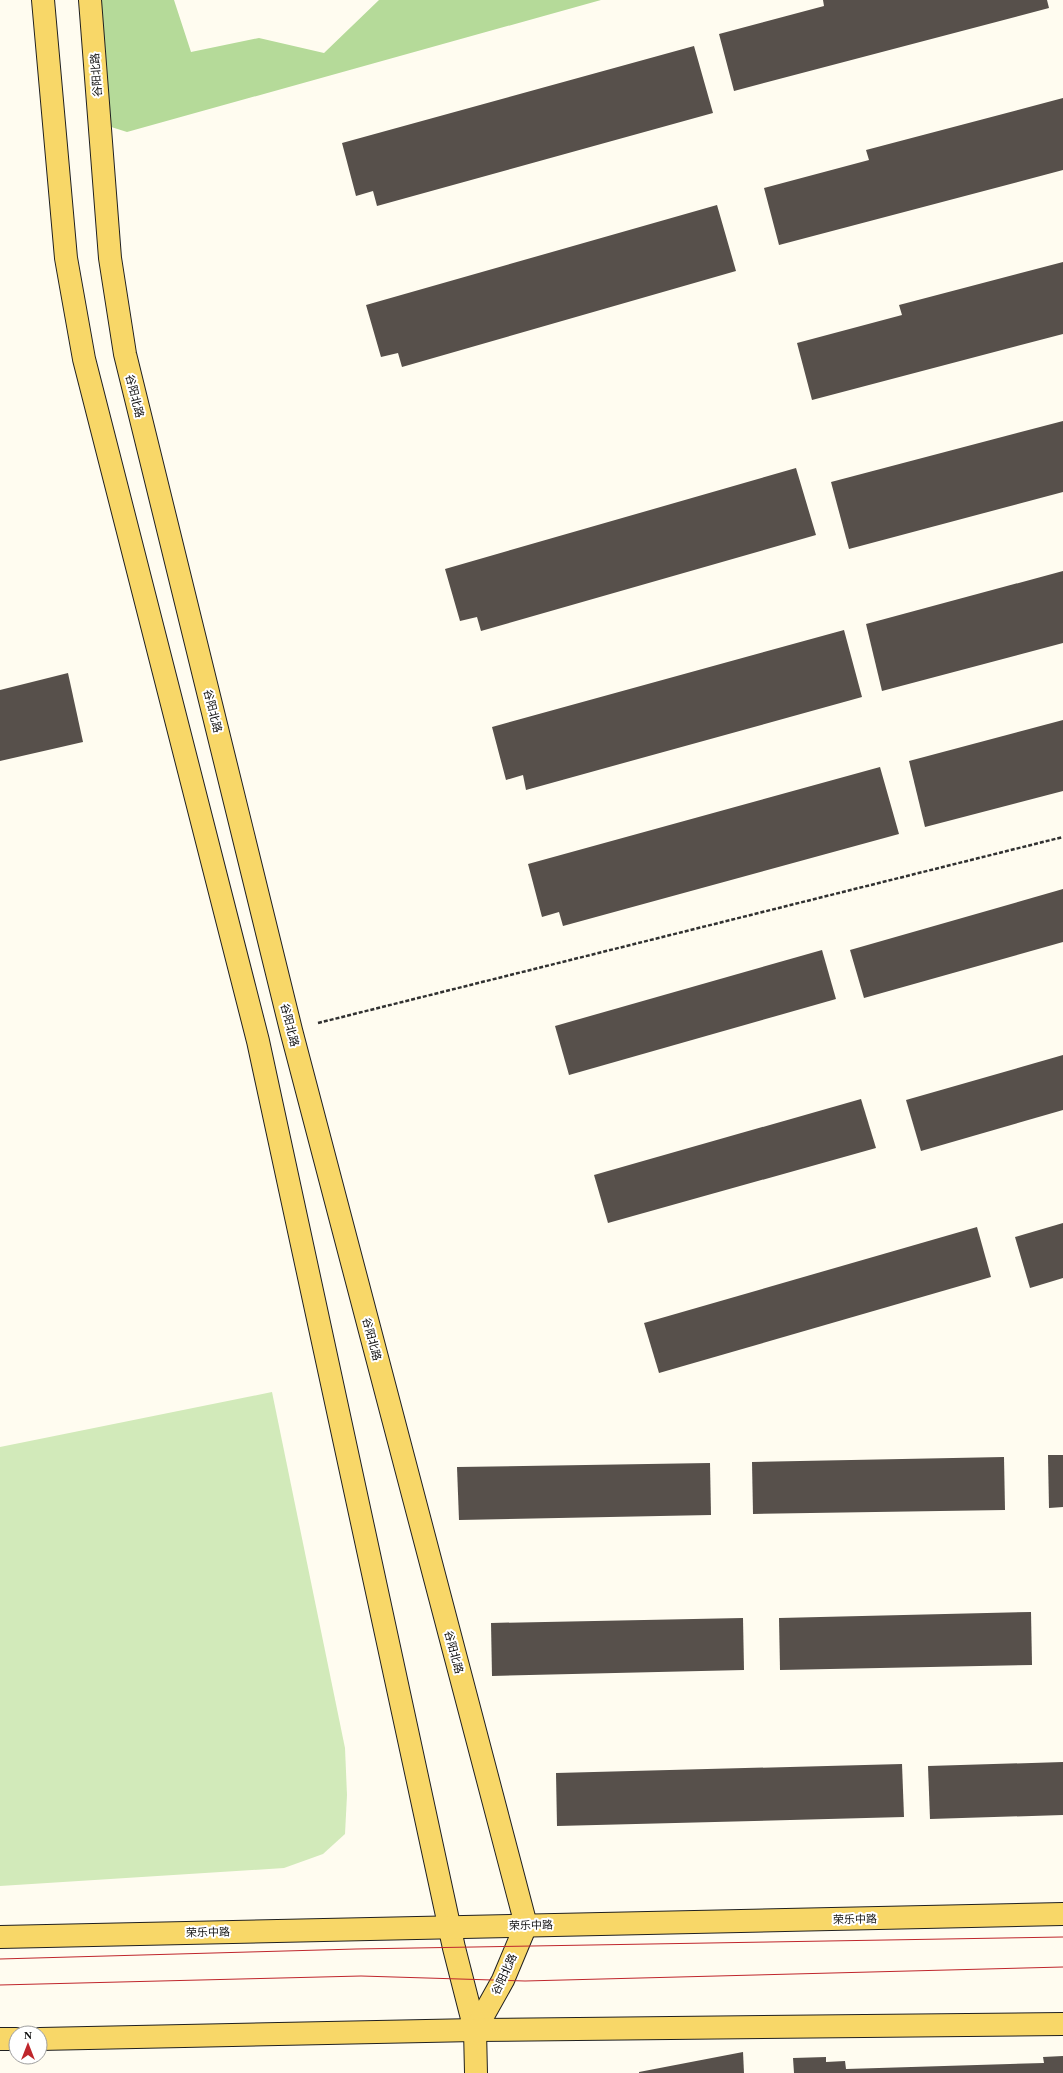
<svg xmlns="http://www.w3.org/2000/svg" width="1063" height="2073" font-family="'Times New Roman','Noto Sans SC',serif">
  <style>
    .green { fill: #d2eaba }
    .forest { fill: #b5da99 }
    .building { fill: #57504b }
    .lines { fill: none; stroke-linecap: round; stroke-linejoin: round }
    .major-casing { stroke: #202020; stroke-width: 24 }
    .path { stroke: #313131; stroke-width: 2.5; stroke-dasharray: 4 2; stroke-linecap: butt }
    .major { stroke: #f8d768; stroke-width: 22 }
    .tram { stroke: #bf262c; stroke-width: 1 }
    .labels { text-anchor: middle; stroke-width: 4; stroke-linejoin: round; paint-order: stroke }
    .street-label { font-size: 11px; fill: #0f0f0f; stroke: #fff }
  </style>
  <rect width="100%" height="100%" fill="#fffcf0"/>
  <polygon class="green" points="272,1392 345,1748 347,1795 345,1834 323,1854 284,1868 0,1886 0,1447"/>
  <polygon class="forest" points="92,0 174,0 191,52 259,38 324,53 379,0 601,0 127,132 108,126"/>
  <g class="building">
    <polygon points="823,0 1047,0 1049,8 734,91 719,34 824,6"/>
    <polygon points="694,46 713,113 377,206 373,191 356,196 342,143"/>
    <polygon points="1063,98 1063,170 779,245 764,188 869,160 866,150"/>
    <polygon points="717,205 736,271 402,367 398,353 381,357 366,305"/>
    <polygon points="1063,262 1063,334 812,400 797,343 902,315 899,305"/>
    <polygon points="1063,421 1063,492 849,549 831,482"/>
    <polygon points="796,468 816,535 481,631 477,617 460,621 445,569"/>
    <polygon points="1063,571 1063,643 882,691 866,624"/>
    <polygon points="844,630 862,697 526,790 523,775 506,780 492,727"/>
    <polygon points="68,673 83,742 0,761 0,690"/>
    <polygon points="1063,720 1063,791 925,827 909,761"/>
    <polygon points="880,767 899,834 563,926 559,912 542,917 528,864"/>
    <polygon points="1063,889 1063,942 864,998 850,950"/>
    <polygon points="822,950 836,999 569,1075 555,1026"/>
    <polygon points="1063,1055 1063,1110 921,1151 906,1100"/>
    <polygon points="861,1099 876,1148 608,1223 594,1175"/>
    <polygon points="1063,1223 1063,1278 1030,1288 1015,1237"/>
    <polygon points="977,1227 991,1277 659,1373 644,1323"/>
    <polygon points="1048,1455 1063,1455 1063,1507 1049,1508"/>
    <polygon points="1004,1457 1005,1510 753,1514 752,1462"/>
    <polygon points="710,1463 711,1515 459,1520 457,1467"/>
    <polygon points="1031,1612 1032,1665 780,1670 779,1618"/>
    <polygon points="743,1618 744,1670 492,1676 491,1623"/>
    <polygon points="1063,1762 1063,1815 930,1819 928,1766"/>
    <polygon points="902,1764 904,1817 557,1826 556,1773"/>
    <polygon points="743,2052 744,2073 639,2073 639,2072"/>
    <polygon points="1063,2056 1063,2073 794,2073 793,2058 826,2057 826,2062 845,2061 846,2069 1044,2063 1043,2057"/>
  </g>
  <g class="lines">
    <defs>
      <g id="major">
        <polyline points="43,0 66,258 84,359 258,1041 454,1948 475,2030 476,2073"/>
        <polyline points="90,0 110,258 125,354 291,1030 526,1925 503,1980 475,2030"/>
        <polyline points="0,1937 1063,1914"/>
        <polyline points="0,2039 16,2039"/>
        <polyline points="40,2039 475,2030 1063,2024"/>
      </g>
    </defs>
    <use href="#major" class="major-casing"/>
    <polyline class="path" points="318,1023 1063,837"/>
    <use href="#major" class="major"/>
    <g class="tram">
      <polyline points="0,1959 356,1949 1063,1937"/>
      <polyline points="0,1985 361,1976 525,1981 1063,1967"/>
    </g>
  </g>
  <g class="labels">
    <g class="street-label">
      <text transform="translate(96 75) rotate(-94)" y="4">谷阳北路</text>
      <text transform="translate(135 396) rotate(76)" y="4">谷阳北路</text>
      <text transform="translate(213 711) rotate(76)" y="4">谷阳北路</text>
      <text transform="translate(290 1025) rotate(76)" y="4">谷阳北路</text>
      <text transform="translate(372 1339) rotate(75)" y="4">谷阳北路</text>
      <text transform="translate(454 1652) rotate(75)" y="4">谷阳北路</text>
      <text transform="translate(855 1919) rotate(-1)" y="4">荣乐中路</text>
      <text transform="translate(531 1925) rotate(-1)" y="4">荣乐中路</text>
      <text transform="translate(208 1932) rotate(-1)" y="4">荣乐中路</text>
      <text transform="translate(504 1974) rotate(-65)" y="4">谷阳北路</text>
    </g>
  </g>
  <g transform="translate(28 2045)"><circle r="19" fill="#ffffff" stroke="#9f9f9f"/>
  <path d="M0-3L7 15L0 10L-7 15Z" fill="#bf262c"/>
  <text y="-6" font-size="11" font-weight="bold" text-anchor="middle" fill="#0f0f0f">N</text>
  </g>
</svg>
